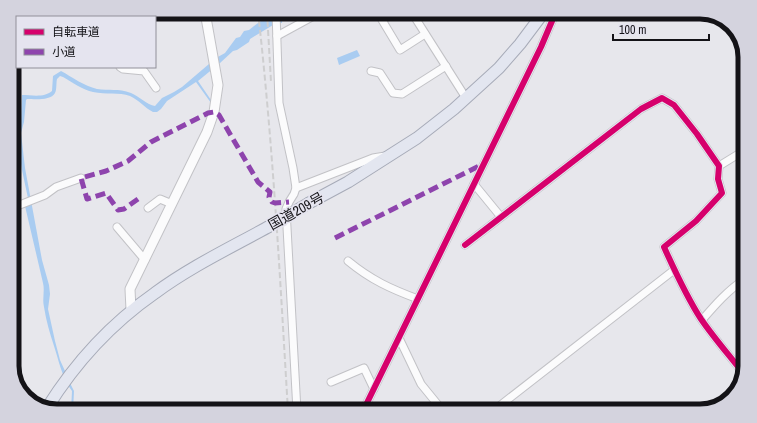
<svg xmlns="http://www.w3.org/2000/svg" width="757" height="423" font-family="'Archivo Narrow','Noto Sans JP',sans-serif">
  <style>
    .water { fill: #a9ccf1 }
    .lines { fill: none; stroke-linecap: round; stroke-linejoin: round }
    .stream { stroke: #a9ccf1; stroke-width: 2 }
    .service-casing { stroke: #c2c2c6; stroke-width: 5.5 }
    .minor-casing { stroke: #c2c2c6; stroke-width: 9 }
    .tertiary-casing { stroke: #c2c2c6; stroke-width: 11 }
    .trunk-casing { stroke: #a7abb8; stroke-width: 13 }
    .service { stroke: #fbfbfc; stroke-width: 3.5 }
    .minor { stroke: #fbfbfc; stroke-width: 7 }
    .tertiary { stroke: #fbfbfc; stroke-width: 9 }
    .trunk { stroke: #e3e6f0; stroke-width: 11 }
    .rail { stroke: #cececf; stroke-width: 2; stroke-dasharray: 6 3; stroke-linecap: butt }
    .trunk-bridge-casing { stroke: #a7abb8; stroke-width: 13; stroke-linecap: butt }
    .trunk-bridge { stroke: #e3e6f0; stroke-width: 11 }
    .quiet { stroke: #8e44ad; stroke-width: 5; stroke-dasharray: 10 5; stroke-linecap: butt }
    .cycleway-casing { stroke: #e5e4ef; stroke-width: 8 }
    .cycleway { stroke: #d6006c; stroke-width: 6 }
    .labels { text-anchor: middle; stroke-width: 3.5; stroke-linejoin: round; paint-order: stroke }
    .street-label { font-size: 14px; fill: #141317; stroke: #e5e4ef }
    .rim { fill: none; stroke: #141317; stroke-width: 5 }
  </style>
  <rect width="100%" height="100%" fill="#e7e7ec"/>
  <g class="water">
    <path d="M273,12h10l-1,11 -4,-1 -28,17 -1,3 -12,8 -4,1 -13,12 -22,18 13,19v3l-15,-21 -29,19 -6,8 -4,3h-4c-8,-4 -14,-12 -23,-16 -11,-4 -24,-1 -37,-4 -10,-2 -21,-10 -30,-15l-3,-1 -3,3c-1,4 0,10 -2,14 -4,8 -21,6 -28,6l-1,1 -2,22 -3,11 4,35 17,92 7,25 1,9 -2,15 7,32 5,19 5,11 6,9v5l3,6 -1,20h-2l1,-20c-10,-13 -13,-30 -18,-45 -4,-12 -8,-26 -10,-39 -2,-8 1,-16 -1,-24l-18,-77 4,-3 -7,-33 -5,-32 -3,-5 1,-6 5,-3 1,-3 1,-26c10,0 22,3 30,-4l1,-15 8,-5c11,6 23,15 36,18 12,2 21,-1 34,4 8,3 16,12 24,13l7,-8 12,-6 8,-5 34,-29 9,-5 11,-15 4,-1 4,-6 5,-1 5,-4z"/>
    <polygon points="357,50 360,56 339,65 337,58"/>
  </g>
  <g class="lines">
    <polyline class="stream" points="297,15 301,12"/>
    <defs>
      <polyline id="service" points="435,12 437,15"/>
      <g id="minor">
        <polyline points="68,12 70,17"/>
        <polyline points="276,12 279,103 293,168 296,188 294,194 289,202 286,209 297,411"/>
        <polyline points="419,12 414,16 466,98"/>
        <polyline points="414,16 395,13 382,20 400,50 425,34"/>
        <polyline points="84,17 126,12"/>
        <polyline points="277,36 321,12"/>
        <polyline points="15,49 17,48"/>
        <polyline points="120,67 123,69 144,71 156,88"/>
        <polyline points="371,71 380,73 393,93 402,94 446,66"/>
        <polyline points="719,166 745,150"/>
        <polyline points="474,184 501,217"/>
        <polyline points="296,188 373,158 385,156"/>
        <polyline points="12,208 45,195 56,187 81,178"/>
        <polyline points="148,208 160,199 172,204"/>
        <polyline points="117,227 145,260"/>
        <path d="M465,245l176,-136 21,-11 12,7 23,29 22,32 -1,13 4,14 -26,28 -32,26c11,24 22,49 37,72 13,19 28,36 42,54"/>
        <path d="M348,261c23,19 43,28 70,38"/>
        <path d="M702,320c13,-15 26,-30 43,-41"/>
        <polyline points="399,338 421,384 443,411"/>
        <polyline points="331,382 364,368 374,389"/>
        <polyline points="363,411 541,47 555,14 554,12"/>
        <polyline points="493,411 674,270"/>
      </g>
      <polyline id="tertiary" points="131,310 130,289 207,132 214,112 218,85 205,12"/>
      <g id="trunk">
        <polyline points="309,203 348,182 417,138 454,109 499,68 520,44 544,12"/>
        <path d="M47,408c28,-45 65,-85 108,-115 35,-26 75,-45 113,-66"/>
      </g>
    </defs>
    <use href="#service" class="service-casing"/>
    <use href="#minor" class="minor-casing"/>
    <use href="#tertiary" class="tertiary-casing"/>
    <use href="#trunk" class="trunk-casing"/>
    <use href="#service" class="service"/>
    <use href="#minor" class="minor"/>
    <use href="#tertiary" class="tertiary"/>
    <use href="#trunk" class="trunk"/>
    <g class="rail">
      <path d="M258,12c15,132 22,266 30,399"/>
      <polyline points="267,12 271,82"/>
    </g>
    <defs>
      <polyline id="trunk-bridge" points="268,227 309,203"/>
    </defs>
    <use href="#trunk-bridge" class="trunk-bridge-casing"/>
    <use href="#trunk-bridge" class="trunk-bridge"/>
    <g class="quiet">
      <polyline points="138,199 124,209 118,210 106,193 87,199 81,178 106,171 128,161 151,142 208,113 214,112 219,115 258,182 270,192 269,197 272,202 275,203 289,202"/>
      <polyline points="335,238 483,164"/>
    </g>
    <defs>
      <g id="cycleway">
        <path d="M465,245l176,-136 21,-11 12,7 23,29 22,32 -1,13 4,14 -26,28 -32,26c11,24 22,49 37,72 13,19 28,36 42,54"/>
        <polyline points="363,411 541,47 555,14 554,12"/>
      </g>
    </defs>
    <use href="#cycleway" class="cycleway-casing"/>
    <use href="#cycleway" class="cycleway"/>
  </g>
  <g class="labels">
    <g class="street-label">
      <text transform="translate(296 211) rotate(-29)" y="5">国道209号</text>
    </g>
  </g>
  <path d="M0 0H757V423H0ZM57 19H700A38 38 0 0 1 738 57V366A38 38 0 0 1 700 404H57A38 38 0 0 1 19 366V57A38 38 0 0 1 57 19Z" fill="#d4d3de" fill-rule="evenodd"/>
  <path class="rim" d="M57 19H700A38 38 0 0 1 738 57V366A38 38 0 0 1 700 404H57A38 38 0 0 1 19 366V57A38 38 0 0 1 57 19Z"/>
  <rect x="16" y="16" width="140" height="52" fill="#e5e4ef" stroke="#919099"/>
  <rect x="24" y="29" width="20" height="6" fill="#d6006c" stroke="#919099"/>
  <text x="52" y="36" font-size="12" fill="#141317">自転車道</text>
  <rect x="24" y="49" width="20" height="6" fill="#8e44ad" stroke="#919099"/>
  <text x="52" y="56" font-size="12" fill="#141317">小道</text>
  <path d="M613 34v6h96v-6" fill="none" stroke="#141317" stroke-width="2"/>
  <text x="619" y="34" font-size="12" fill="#141317" stroke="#e5e4ef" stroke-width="3" paint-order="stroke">100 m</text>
</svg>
